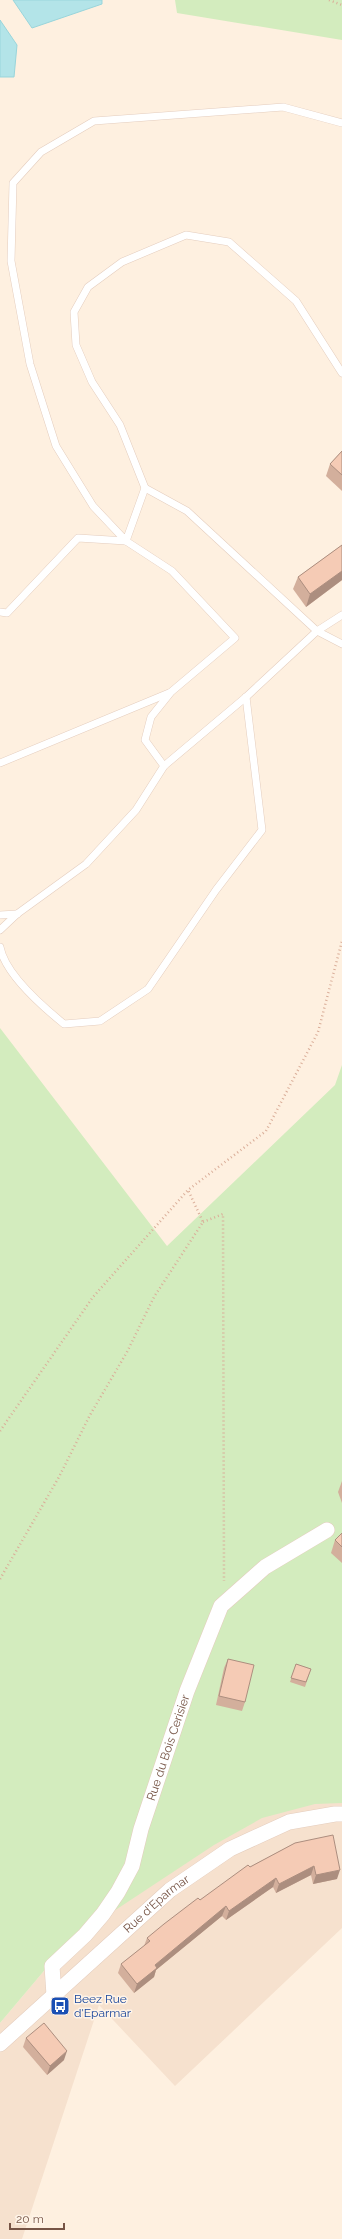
<svg xmlns="http://www.w3.org/2000/svg" width="342" height="2239" font-family="Raleway,sans-serif">
  <style>
    .residential { fill: #f6e1ce }
    .green { fill: #d3ecbe }
    .water { fill: #b3e4e8; stroke: #99d5db }
    .lines { fill: none; stroke-linecap: round; stroke-linejoin: round }
    .lane-casing { stroke: #e4cdbe; stroke-width: 8 }
    .street-casing { stroke: #e4cdbe; stroke-width: 16 }
    .path { stroke: #daae99; stroke-width: 2.5; stroke-dasharray: 1 3; stroke-linecap: butt }
    .lane { stroke: #fff; stroke-width: 7 }
    .street { stroke: #fff; stroke-width: 15 }
    .wall { fill: #d3af9c }
    .shaded-wall { fill: #ac8e7f }
    .building { fill: #f5cbb5; stroke: #ac8e7f }
    .labels { text-anchor: middle; stroke-width: 3; stroke-linejoin: round; paint-order: stroke }
    .street-label { font-size: 12px; fill: #765445; stroke: #fff4e8 }
    .transit-label { font-size: 12px; fill: #164399; stroke: #fff4e8; text-anchor: start }
  </style>
  <rect width="100%" height="100%" fill="#fef0e0"/>
  <polygon class="residential" points="342,1471 342,1928 175,2086 99,2005 22,2239 0,2239 0,2023 70,1940"/>
  <g class="green">
    <polygon points="175,0 342,0 342,40 177,13"/>
    <polygon points="0,1028 167,1246 335,1085 342,1065 342,1803 315,1804 262,1818 214,1845 70,1940 0,2023"/>
  </g>
  <g class="water">
    <polygon points="13,0 102,0 102,4 32,28"/>
    <polygon points="0,20 17,45 14,77 0,77"/>
  </g>
  <g class="lines">
    <defs>
      <g id="lane">
        <polyline points="342,123 283,107 94,121 41,152 13,183 11,261 30,364 56,446 93,506 126,541 145,488 120,425 92,382 76,345 74,312 88,287 122,262 186,235 229,242 296,301 342,373"/>
        <polyline points="145,488 187,511 317,631 342,644"/>
        <polyline points="0,612 7,613 78,538 126,541 172,571 235,638 171,692 151,717 145,740 164,766"/>
        <polyline points="0,763 169,693"/>
        <polyline points="0,915 17,914"/>
        <polyline points="0,930 17,914 86,864 136,810 164,766 246,697 317,631 342,615"/>
        <path d="M0,947c5,27 43,60 64,77l36,-3 48,-32 68,-99 46,-60 -16,-133"/>
      </g>
      <g id="street">
        <path id="s1" d="M54,1995l-2,-29 33,-31 18,-21 15,-22 14,-26 9,-37 46,-138 34,-85 44,-39 62,-37"/>
        <path id="s2" d="M0,2044l170,-154 60,-41 59,-27 46,-8h7"/>
      </g>
    </defs>
    <use href="#lane" class="lane-casing"/>
    <use href="#street" class="street-casing"/>
    <g class="path">
      <polyline points="329,0 342,5"/>
      <polyline points="203,1222 223,1214 224,1581"/>
      <polyline points="0,1431 93,1297 188,1190 266,1131 318,1032 342,941"/>
      <polyline points="0,1579 59,1477 90,1415 127,1352 154,1297 203,1222 188,1190"/>
    </g>
    <use href="#lane" class="lane"/>
    <use href="#street" class="street"/>
  </g>
  <g class="wall">
    <polygon points="342,451 342,491 326,476 330,464"/>
    <polygon points="342,545 342,580 306,607 293,589 298,577"/>
    <polygon points="342,1481 342,1503 338,1492"/>
    <polygon points="342,1533 342,1563 331,1553 335,1540"/>
    <polygon points="228,1659 245,1702 242,1711 216,1705 224,1668"/>
    <polygon points="296,1664 311,1669 305,1687 290,1682"/>
    <polygon points="295,1843 337,1879 313,1884 311,1875 276,1893 273,1887 226,1920 222,1916 156,1970 154,1977 134,1993 118,1973 121,1964 144,1946 147,1938 200,1900 250,1867"/>
    <polygon points="26,2038 64,2060 47,2075 23,2047"/>
  </g>
  <g class="shaded-wall">
    <polygon points="342,571 342,580 306,607 310,594"/>
    <polygon points="314,1866 311,1875 276,1893 279,1884"/>
    <polygon points="340,1870 337,1879 313,1884 316,1875"/>
    <polygon points="276,1878 273,1887 226,1920 229,1911"/>
    <polygon points="226,1906 222,1916 156,1970 154,1977 134,1993 137,1984 155,1965"/>
    <polygon points="67,2051 64,2060 47,2075 50,2066"/>
  </g>
  <g class="building">
    <polygon points="342,451 342,475 330,464"/>
    <polygon points="342,545 342,571 310,594 298,577"/>
    <polygon points="342,1533 342,1547 335,1540"/>
    <polygon points="228,1659 254,1665 245,1702 219,1696"/>
    <polygon points="296,1664 311,1669 306,1682 291,1678"/>
    <polygon points="333,1835 340,1870 316,1875 314,1866 279,1884 276,1878 229,1911 226,1906 155,1965 157,1968 137,1984 121,1964 150,1941 147,1938 164,1924 198,1898 200,1900 248,1865 250,1867 295,1843"/>
    <polygon points="44,2023 67,2051 50,2066 26,2038"/>
  </g>
  <defs>
    <symbol id="bus-square" viewBox="-11 -11 22 22"><rect x="-9" y="-9" width="18" height="18" rx="4" fill="#1a4fb4" stroke="#fff4e8"/><path d="M-5-6H5V4H4V6H2V4H-2V6H-4V4H-5ZM-3.5-4V0h7V-4ZM-3.5 1.2v1.5H-2V1.2ZM2 1.2v1.5H3.5V1.2Z" fill="#fff"/></symbol>
  </defs>
  <g fill-rule="evenodd">
    <use href="#bus-square" x="49" y="1995" width="22" height="22"/>
  </g>
  <g class="labels">
    <g class="street-label">
      <text dy="4" stroke="none"><textPath href="#s1" startOffset="282">Rue du Bois Cerisier</textPath></text>
      <text dy="4" stroke="none"><textPath href="#s2" startOffset="210">Rue d'Eparmar</textPath></text>
    </g>
    <g class="transit-label">
      <text x="74" y="2003">Beez Rue<tspan x="74" dy="14">d'Eparmar</tspan></text>
    </g>
  </g>
  <path d="M10 2223v6h54v-6" fill="none" stroke="#765445" stroke-width="2"/>
  <text x="16" y="2223" font-size="12" fill="#765445" stroke="#fff4e8" stroke-width="3" paint-order="stroke">20 m</text>
</svg>
